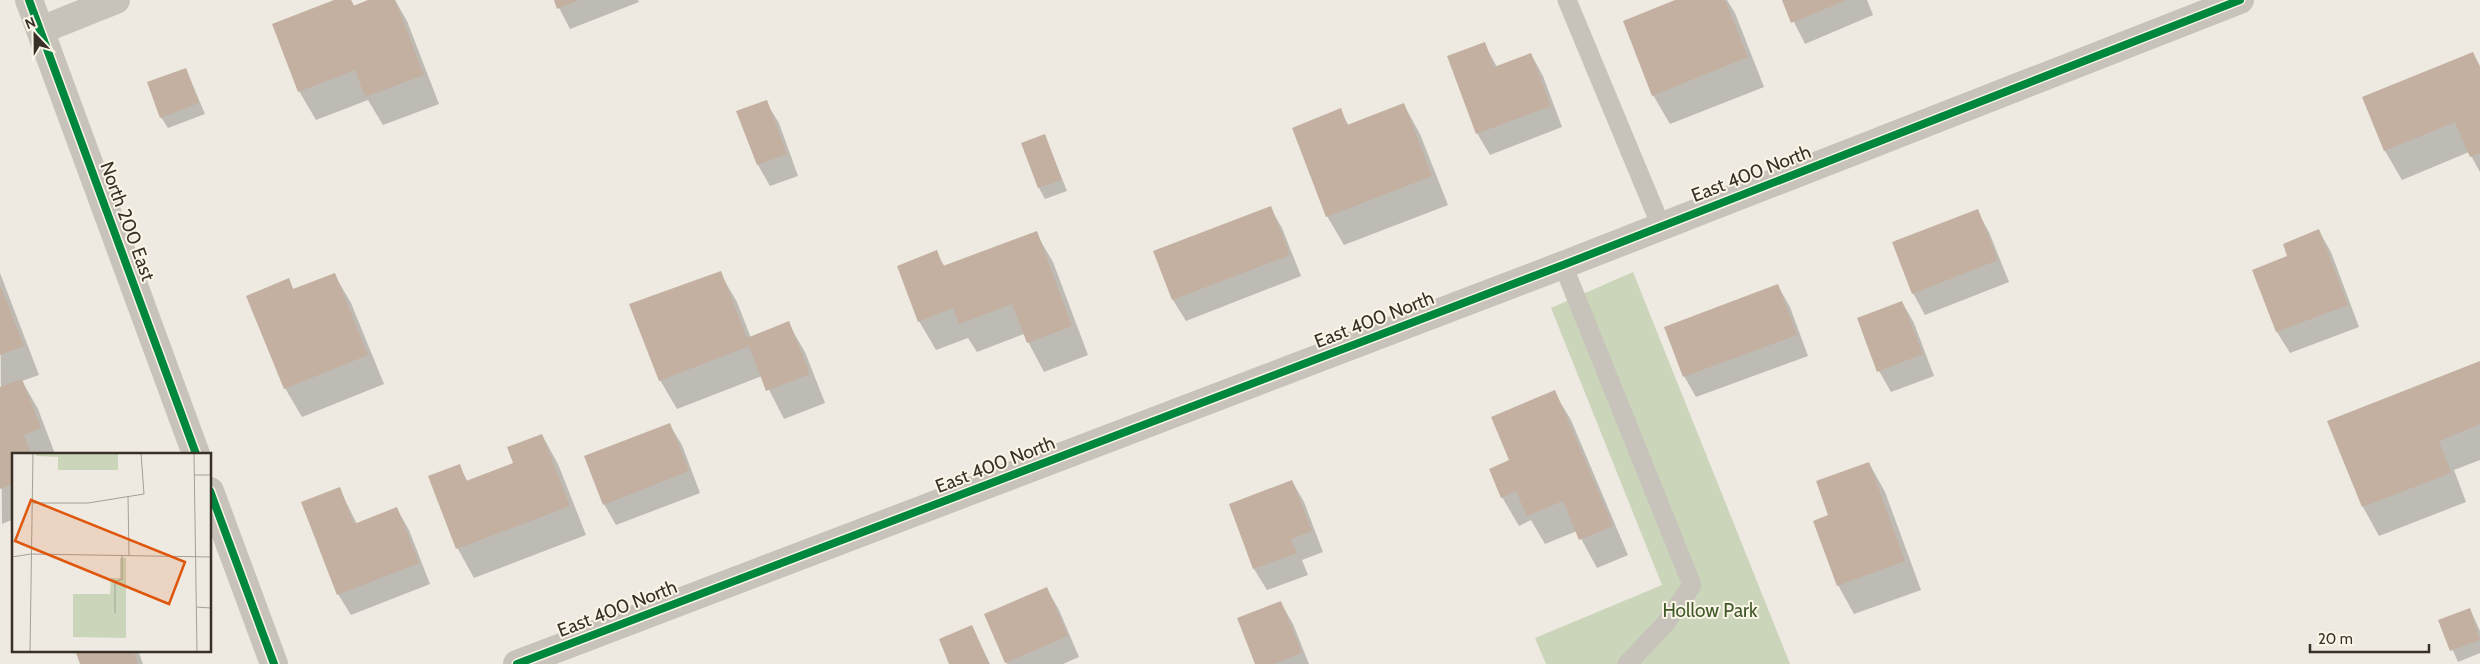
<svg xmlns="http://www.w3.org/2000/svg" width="2480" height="664" font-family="Cabin,sans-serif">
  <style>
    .green { fill: #cbd5ba }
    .shadow { fill: #0003 }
    .building { fill: #c3b0a1 }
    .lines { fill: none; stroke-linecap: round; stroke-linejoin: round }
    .service { stroke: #c7c2ba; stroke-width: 19 }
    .minor { stroke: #c7c2ba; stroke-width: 28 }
    .tertiary { stroke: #c7c2ba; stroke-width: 28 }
    .cycleway-casing { stroke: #fbf5e8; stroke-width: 11 }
    .cycleway { stroke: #00873e; stroke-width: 8 }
    .labels { text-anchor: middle; stroke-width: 4; stroke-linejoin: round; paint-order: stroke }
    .street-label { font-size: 19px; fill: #383027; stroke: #fbf5e8 }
    .park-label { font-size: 19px; fill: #405929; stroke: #fbf5e8 }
    .inset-road { fill: none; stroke: #a5a097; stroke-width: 1 }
    .view { fill: #df570d; fill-opacity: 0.15; stroke: #df570d; stroke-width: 2.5 }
    .inset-edge { fill: none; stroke: #383027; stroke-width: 2.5 }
  </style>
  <rect width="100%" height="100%" fill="#eeeae1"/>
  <polygon class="green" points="1633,272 1790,664 1546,664 1535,638 1662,585 1551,308"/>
  <g class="shadow">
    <polygon points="337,0 351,0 355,7 371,0 395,0 407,21 439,104 383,125 368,100 316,120 299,91"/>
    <polygon points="555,0 638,0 639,2 570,29"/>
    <polygon points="1678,0 1727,0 1735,13 1764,87 1670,124 1653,95"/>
    <polygon points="1783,0 1867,0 1873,15 1805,44"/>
    <polygon points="1484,43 1497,67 1531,54 1543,76 1562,127 1490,155 1477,133"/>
    <polygon points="2473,53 2480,66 2480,172 2469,152 2402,180 2385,151 2363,98"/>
    <polygon points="186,69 205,114 168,128 161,117"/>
    <polygon points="766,102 779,123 798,176 770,186 758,165 738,112"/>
    <polygon points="1404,105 1420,134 1448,205 1344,245 1327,216 1340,110 1349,126"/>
    <polygon points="1045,136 1067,191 1045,199 1039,188"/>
    <polygon points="1270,207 1282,228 1301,276 1186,321 1173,300 1155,252"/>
    <polygon points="1977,211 1989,232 2009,282 1925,315 1913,293"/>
    <polygon points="2319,231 2331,252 2359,327 2290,353 2277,332 2254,270 2289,257"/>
    <polygon points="1036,233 1053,262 1088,355 1044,372 1024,334 977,352 968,338 936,350 919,321 936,252 945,267"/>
    <polygon points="0,273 39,375 22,381 38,409 55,454 14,454 14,519 2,524"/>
    <polygon points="720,273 737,302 751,338 788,323 805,352 825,403 784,419 762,376 677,409 660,380"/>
    <polygon points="334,274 351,303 384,384 302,417 285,388 288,280 294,290"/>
    <polygon points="1778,286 1790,307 1808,356 1696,397 1684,376"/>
    <polygon points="1902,302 1914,323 1934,376 1891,392 1879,371"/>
    <polygon points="2480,362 2480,460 2454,470 2466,502 2379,536 2363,507 2329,422"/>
    <polygon points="1554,392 1571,420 1628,555 1597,568 1577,531 1545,544 1531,520 1519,526 1502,497"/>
    <polygon points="669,424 682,445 700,493 616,525 604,504"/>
    <polygon points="542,435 558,464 586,535 474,578 458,549 430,477 459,466 468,482 514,464"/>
    <polygon points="1869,463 1885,492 1921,590 1854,614 1838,585 1830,516"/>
    <polygon points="1292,481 1304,502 1323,552 1302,560 1308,575 1267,590 1254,569 1230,505"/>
    <polygon points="339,488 357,524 397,509 409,530 430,584 351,615 338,594"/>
    <polygon points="1047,589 1059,610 1079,657 1063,664 1007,664 985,615"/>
    <polygon points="1281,603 1293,624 1309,664 1257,664"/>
    <polygon points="2470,609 2480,631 2480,653 2458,662 2440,621"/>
    <polygon points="972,626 990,664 951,664"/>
    <polygon points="77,650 138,650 143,664 82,664"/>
  </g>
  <g class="building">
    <polygon points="334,0 351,0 353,6 368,0 395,0 424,75 365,97 355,70 298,92 272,24"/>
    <polygon points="554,0 579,0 557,9"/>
    <polygon points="1675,0 1725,0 1748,57 1652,96 1623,21"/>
    <polygon points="1782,0 1847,0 1791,23"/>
    <polygon points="1485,42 1494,67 1531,53 1551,106 1476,134 1447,56"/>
    <polygon points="2473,52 2480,68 2480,153 2470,157 2455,122 2384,151 2362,97"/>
    <polygon points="186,68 199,103 160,118 147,82"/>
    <polygon points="767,100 787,154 757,165 736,111"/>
    <polygon points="1404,103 1432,176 1326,217 1292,128 1341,108 1347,125"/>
    <polygon points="1045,134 1062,180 1038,188 1021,143"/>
    <polygon points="1271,206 1290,255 1172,300 1153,251"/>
    <polygon points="1978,209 1998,260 1912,294 1892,242"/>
    <polygon points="2319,229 2348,305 2276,332 2252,270 2287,256 2283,244"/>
    <polygon points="1037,231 1072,326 1027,343 1012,304 959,324 953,308 918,322 897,266 937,250 943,266"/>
    <polygon points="721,271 747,338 789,321 810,374 766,391 749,346 659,381 629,304"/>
    <polygon points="335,273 368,355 284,389 246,296 289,278 293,289"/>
    <polygon points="1778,284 1797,335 1683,377 1664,327"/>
    <polygon points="0,285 24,346 0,355"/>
    <polygon points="1902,301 1923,354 1877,372 1857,318"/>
    <polygon points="2480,361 2480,424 2439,441 2451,473 2362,507 2327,421"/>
    <polygon points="22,379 41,428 24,435 31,454 14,454 14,484 0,489 0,387"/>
    <polygon points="1555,390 1613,526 1579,540 1563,501 1527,516 1516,491 1501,498 1489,469 1509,460 1491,417"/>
    <polygon points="670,423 689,471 603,505 584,456"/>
    <polygon points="542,434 570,506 456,549 428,476 460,464 466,481 513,463 507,447"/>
    <polygon points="1869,462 1905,561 1837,586 1813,521 1828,515 1816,481"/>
    <polygon points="1292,480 1312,531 1291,539 1297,553 1253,569 1229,504"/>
    <polygon points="340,487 354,524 397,507 419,563 337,595 301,502"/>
    <polygon points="1047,587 1068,636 1005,663 984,614"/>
    <polygon points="1281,601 1302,653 1273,664 1255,664 1237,618"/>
    <polygon points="2470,608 2480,640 2450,651 2438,620"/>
    <polygon points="972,625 989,664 949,664 939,639"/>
    <polygon points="75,650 133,650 138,664 80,664"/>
  </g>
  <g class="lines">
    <g class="service">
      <polyline points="1567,0 1661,226"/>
      <polyline points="1563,265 1692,585 1665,624 1627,664"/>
    </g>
    <polyline class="minor" points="41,30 116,0"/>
    <g class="tertiary">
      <polyline points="29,0 196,454"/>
      <polyline points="210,491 274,664"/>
      <polyline points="517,664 1563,265 2240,0"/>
    </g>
    <defs>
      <g id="cycleway">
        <polyline points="29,0 196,454"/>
        <polyline points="210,491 274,664"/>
        <polyline points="517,664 1563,265 2240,0"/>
      </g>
    </defs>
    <use href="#cycleway" class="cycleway-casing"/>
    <use href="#cycleway" class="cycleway"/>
  </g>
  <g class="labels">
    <g class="street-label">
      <text transform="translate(1751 173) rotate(-21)" y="7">East 400 North</text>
      <text transform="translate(128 221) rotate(70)" y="7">North 200 East</text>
      <text transform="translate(1374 319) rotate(-21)" y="7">East 400 North</text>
      <text transform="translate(995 464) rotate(-21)" y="7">East 400 North</text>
      <text transform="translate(617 608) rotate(-21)" y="7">East 400 North</text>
    </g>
    <g class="park-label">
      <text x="1710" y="617">Hollow Park</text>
    </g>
  </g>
  <g transform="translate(12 453)">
    <rect width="199" height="199" fill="#eeeae1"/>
    <path d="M24,0h82v17h-60v-13l-22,-1zM108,105h6v80l-53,-1v-43h37l1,-16h9z" fill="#cbd5ba"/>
    <path class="inset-road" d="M182,0l3,199M183,22h16M116,43l1,60M21,50h55l56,-9 -3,-41M0,104l19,-3 180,3M184,154l15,1M103,160v-31l7,-3v-23M18,199l3,-199"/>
    <path class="view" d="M19,47l154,62 -16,42 -154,-63z"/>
    <rect width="199" height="199" class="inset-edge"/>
  </g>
  <g transform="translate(35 35) rotate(338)" stroke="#fbf5e8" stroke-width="4" paint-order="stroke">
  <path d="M0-4L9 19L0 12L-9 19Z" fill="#383027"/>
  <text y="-8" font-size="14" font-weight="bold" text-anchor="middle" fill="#383027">N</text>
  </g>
  <path d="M2310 644v8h119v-8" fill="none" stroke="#383027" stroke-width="2.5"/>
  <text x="2318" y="644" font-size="15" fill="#383027" stroke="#fbf5e8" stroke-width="4" paint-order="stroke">20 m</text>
</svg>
